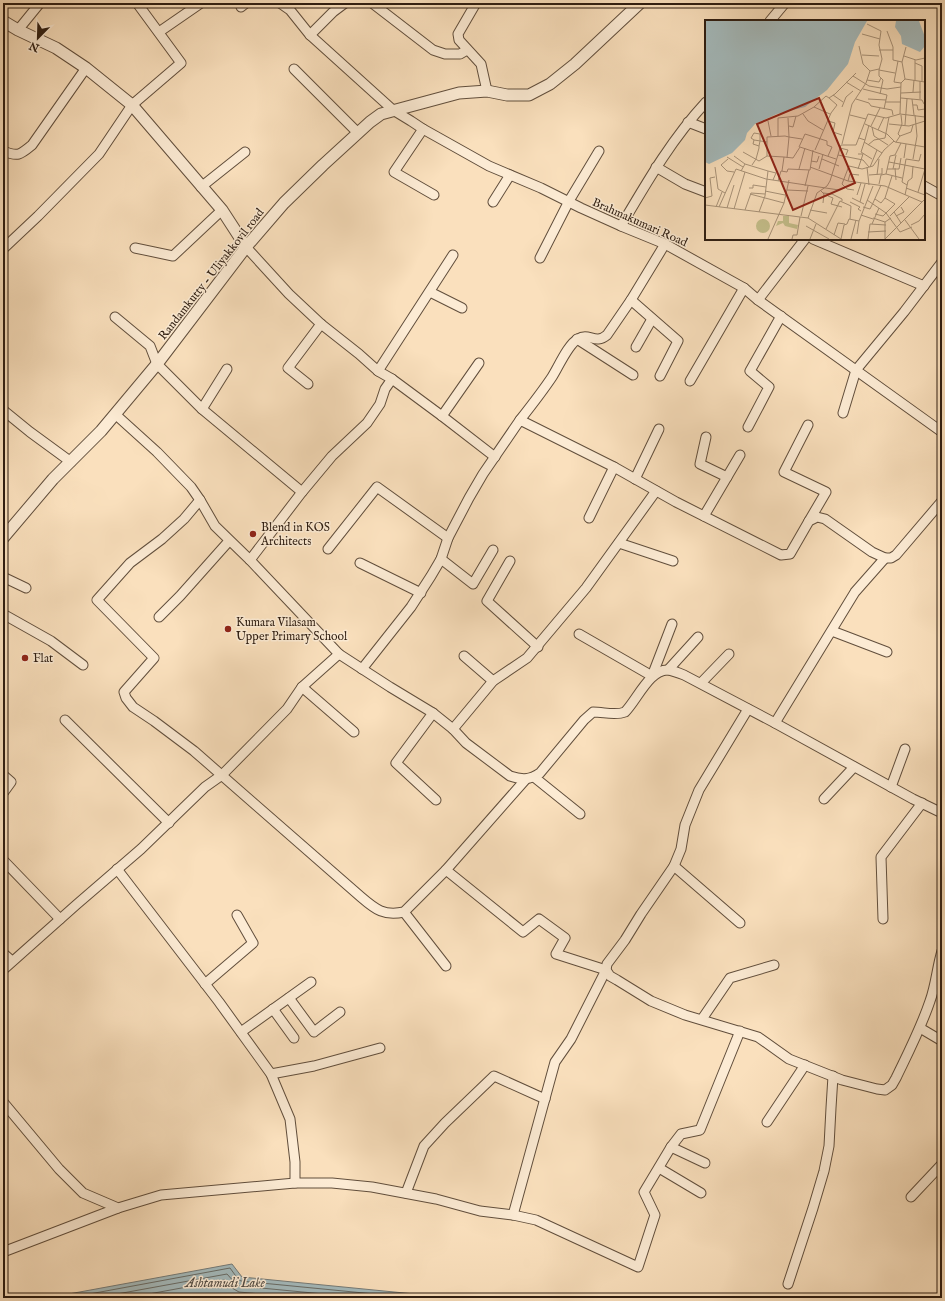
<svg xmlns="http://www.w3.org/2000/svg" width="945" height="1301" font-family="'IM FELL English',serif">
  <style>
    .water { fill: #a4babc; stroke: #757b78 }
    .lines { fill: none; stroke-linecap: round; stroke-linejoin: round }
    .shore { stroke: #696c66; stroke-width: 1 }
    .minor-casing { stroke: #614e3c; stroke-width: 11 }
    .tertiary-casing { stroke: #614e3c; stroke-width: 13 }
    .minor { stroke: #fcebd4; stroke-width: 9 }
    .tertiary { stroke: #fcebd4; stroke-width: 11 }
    .poi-dot { fill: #8f2418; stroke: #fcebd4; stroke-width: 1.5 }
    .labels { text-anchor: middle; stroke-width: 3; stroke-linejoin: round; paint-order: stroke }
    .street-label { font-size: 12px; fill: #2e1d11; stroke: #fcebd4 }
    .poi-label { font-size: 12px; fill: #2e1d11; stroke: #fcebd4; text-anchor: start }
    .water-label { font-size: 13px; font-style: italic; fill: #514c44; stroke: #fcebd4 }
    .inset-road { fill: none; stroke: #a89278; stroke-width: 1 }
    .view { fill: #8f2418; fill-opacity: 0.15; stroke: #8f2418; stroke-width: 2 }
    .inset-edge { fill: none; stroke: #2e1d11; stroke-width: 2 }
  </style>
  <rect width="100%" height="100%" fill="#fae0bd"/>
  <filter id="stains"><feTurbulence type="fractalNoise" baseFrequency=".005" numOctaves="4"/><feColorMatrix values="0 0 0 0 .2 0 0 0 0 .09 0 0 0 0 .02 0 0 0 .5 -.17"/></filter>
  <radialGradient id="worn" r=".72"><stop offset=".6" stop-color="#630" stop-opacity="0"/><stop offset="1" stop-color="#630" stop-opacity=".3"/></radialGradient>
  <polygon class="water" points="232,1264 242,1277 455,1298 47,1298"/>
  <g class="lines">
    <g class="shore">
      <polyline points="68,1298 230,1268 238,1279 241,1281 415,1298"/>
      <polyline points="95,1298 227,1274 235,1283 240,1286 365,1298"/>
      <polyline points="127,1298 225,1280 232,1288 239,1292 305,1298"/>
    </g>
    <defs>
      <g id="minor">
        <polyline points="280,3 290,10 310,35 393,110 411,121 423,129 489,166 541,188 581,208 621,226 665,244 744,288 758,300 942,432"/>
        <polyline points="372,3 433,50 445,54 460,54 467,50"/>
        <polyline points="476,3 458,34 459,40 481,64 487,91"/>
        <polyline points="241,7 246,3"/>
        <polyline points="770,21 785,3"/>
        <polyline points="18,30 40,3"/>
        <polyline points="159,32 201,3"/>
        <polyline points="310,35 333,12 345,3"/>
        <polyline points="294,69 358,133"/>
        <polyline points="688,122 706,129"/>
        <polyline points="423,129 394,172 434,195"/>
        <path d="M3,151c15,6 17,4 29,-6l54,-77"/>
        <polyline points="656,167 685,184 706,192"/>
        <polyline points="924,186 942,196"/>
        <polyline points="201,187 245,152"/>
        <polyline points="493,202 510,175"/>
        <path d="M621,226c26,-44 50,-86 85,-124"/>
        <polyline points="813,239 924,286"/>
        <polyline points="246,247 289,294 321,324 359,354 378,371 392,379 442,416 495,457"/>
        <polyline points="135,248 173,256 222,210"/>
        <polyline points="3,249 38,216 99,154 132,105 181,63 137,3"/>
        <polyline points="540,258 569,201 599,151"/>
        <polyline points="430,292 462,308"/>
        <polyline points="631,300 678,341 660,376"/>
        <polyline points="758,300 805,239"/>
        <polyline points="115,317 150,346 157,364 202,409 302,492"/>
        <polyline points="577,339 633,375"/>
        <polyline points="636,347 652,319"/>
        <polyline points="378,371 453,255"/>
        <polyline points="690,381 744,288"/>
        <polyline points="308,384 288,368 321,324"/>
        <polyline points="202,409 227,369"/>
        <polyline points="3,410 30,432 71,462"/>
        <polyline points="843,413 856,370 904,312 942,262"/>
        <path d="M115,414l42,38 34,35 9,13 15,26 35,34 89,94 51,33 43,26 20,16 13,14 44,33c12,4 20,4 30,-3l44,-53 9,-8c11,0 22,4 32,0 12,-12 25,-44 44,-42 5,1 10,3 15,5l91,48 80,-131 30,-34"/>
        <polyline points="442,416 479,363"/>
        <path d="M520,420c11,-14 22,-28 32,-43 6,-9 16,-33 26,-38 11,-7 17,6 29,-4l24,-35 34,-56"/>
        <polyline points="808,425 784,472 826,492 809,521"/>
        <polyline points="748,427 769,387 750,371 781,316"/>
        <polyline points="706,437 700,464 727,477"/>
        <polyline points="635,479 659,429"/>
        <path d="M200,500l-16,19 -22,20 -32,24 -33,37 57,58 -30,34 2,6 7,9 21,14 40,30 167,146c15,13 23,19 43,15l42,-42 80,-91"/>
        <polyline points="704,516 740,455"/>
        <polyline points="589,518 614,467"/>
        <polyline points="619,543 673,561"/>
        <polyline points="328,549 377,487 448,538"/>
        <polyline points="441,559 473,584 493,550"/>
        <polyline points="250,560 302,492 332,456 367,423 380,404 385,389 392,379"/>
        <polyline points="510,561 487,601 538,647"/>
        <polyline points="360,563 421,593"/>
        <polyline points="3,577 26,588"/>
        <polyline points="3,614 51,641 83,665"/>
        <polyline points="159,617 180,596 229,541"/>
        <polyline points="832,631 887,652"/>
        <polyline points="579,634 652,676 672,624"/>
        <polyline points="464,656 493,681"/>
        <polyline points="362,669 411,607 431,576 441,559 448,538 469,498 483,474 520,420 614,467 676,502 781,555 790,554 809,521 817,517 825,519 872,552 885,558 891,558 896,555 942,501"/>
        <polyline points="668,670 698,637"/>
        <polyline points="701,683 729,654"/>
        <polyline points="302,687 354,732"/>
        <path d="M748,709l-49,81 -14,35 -4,24 -7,17 -33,48 -16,26 -18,24 -1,6 4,6 7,4 34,21 34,14 73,22 31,22 53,21 35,9 8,1 7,-5 4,-7c12,-25 25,-50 34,-77 6,-16 7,-34 12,-50"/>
        <polyline points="433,713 396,763 436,800"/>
        <polyline points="65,720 169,823"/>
        <polyline points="775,723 913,799 942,813"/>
        <polyline points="453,729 493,681 527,658 586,588 656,491"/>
        <polyline points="3,775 11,782 3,793"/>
        <polyline points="534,777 580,814"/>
        <polyline points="891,787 905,749"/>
        <polyline points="824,799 854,767"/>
        <polyline points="3,860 60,919"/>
        <polyline points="674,866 740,923"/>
        <polyline points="117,869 219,1002 271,1074 290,1119 295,1162 295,1183"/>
        <polyline points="446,870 523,932 539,919 565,938 556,954 606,970 571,1039 555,1062 513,1215"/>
        <polyline points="404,912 446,966"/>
        <polyline points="883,919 881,857 922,803"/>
        <polyline points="3,953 12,961"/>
        <polyline points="3,970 76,905 141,849 205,787 222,775 287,709 302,687 339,654"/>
        <polyline points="205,984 253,943 237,915"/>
        <polyline points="289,998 314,1032 340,1012"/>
        <polyline points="273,1009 294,1038"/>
        <polyline points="702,1019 730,978 774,965"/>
        <polyline points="920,1028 942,1041"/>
        <polyline points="241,1032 311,982"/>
        <polyline points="271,1074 314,1066 380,1048"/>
        <polyline points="3,1102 59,1169 83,1193 118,1208 161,1195 295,1183 332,1183 372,1187 436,1199 480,1211 513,1215 536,1220 638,1267 655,1215 644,1192 671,1147 681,1134 700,1130 740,1031"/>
        <polyline points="767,1122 805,1065"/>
        <polyline points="671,1147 705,1163"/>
        <polyline points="659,1168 701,1193"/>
        <polyline points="406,1193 424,1146 445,1123 494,1076 545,1099"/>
        <polyline points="911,1197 942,1164"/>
        <polyline points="3,1252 118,1208"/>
        <polyline points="788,1284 813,1208 824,1171 829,1146 831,1108 833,1076"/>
      </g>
      <g id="tertiary">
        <polyline points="3,21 18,30 56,48 86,68 132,105 222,210 246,247"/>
        <polyline points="3,538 53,479 101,431 157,364 246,247 284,203 323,165 370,122 381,114 459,93 487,91 507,95 529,95 550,84 575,64 640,3"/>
      </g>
    </defs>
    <use href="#minor" class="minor-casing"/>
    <use href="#tertiary" class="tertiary-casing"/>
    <use href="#minor" class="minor"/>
    <use href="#tertiary" class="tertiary"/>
  </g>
  <g class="poi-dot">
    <circle cx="253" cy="534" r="4"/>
    <circle cx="228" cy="629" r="4"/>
    <circle cx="25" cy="658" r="4"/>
  </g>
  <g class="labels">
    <g class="street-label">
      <text transform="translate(640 222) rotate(24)" y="4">Brahmakumari Road</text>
      <text transform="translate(211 274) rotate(-52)" y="4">Randamkutty - Uliyakkovil road</text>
    </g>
    <g class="poi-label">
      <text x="261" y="531">Blend in KOS<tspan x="261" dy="14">Architects</tspan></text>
      <text x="236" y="626">Kumara Vilasam<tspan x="236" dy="14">Upper Primary School</tspan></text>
      <text x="33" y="662">Flat</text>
    </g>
    <g class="water-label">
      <text x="225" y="1287">Ashtamudi Lake</text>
    </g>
  </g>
  <g transform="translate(705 20)">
    <rect width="220" height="220" fill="#fae0bd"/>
    <path d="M78,196h6v7l9,2 -1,4 -12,-3 -2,-3 -7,3 2,-5h5zM51 206a7 7 0 1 1 14 0a7 7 0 1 1-14 0Z" fill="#c5c08c"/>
    <path d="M0,1h162l-12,21 -7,22 -21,26 -22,17 -28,7 -22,10 -8,9 -2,7 -13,13 -23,11 -4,-2zM191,1h23l6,16v9l-5,6 -18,-8 -1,-8 -6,-9z" fill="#a4babc"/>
    <path class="inset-road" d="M162,4l14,7 -2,14 3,14 -3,11 16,3M182,11l6,16v13l9,2M157,14l18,5M154,26l4,18 7,7M174,30h14M157,35l17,1M199,36l12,4 9,-2M210,40v20M193,41l-4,21 7,1 4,-4 20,3M210,43l7,3v15M174,50v6l4,4 -3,14M148,56l16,10 18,3 14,-2M200,59l-3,-17 4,-15M162,60l12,2 2,-4M141,62l15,9M158,69l24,6 -3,14M208,72l1,-12M196,73l20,-1M128,75l10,7M196,78l21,2 2,4M151,79l13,4 2,3 21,4 1,5M163,79l18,1M207,79l2,16M215,79v-18M181,82h15M208,85h4l1,5 7,-1M109,87l12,-11 3,2 6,-4 21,-21M137,87l4,-10 7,-6M98,94l5,7 15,9M195,94l1,-31M145,95l16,4M83,98l1,19 13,2M63,101l3,15M123,101l7,2 -2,9 9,3M160,104l22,10 8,8 30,5M184,104l20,2 16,-5M200,105l2,-26M84,106l4,1 3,-11M166,106l9,-18M167,107l2,9 14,9M173,110l6,-13M73,116v-18l20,-2 16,-9 16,7M195,116l-2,-2 4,-10 -1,-9M154,118l6,2 -4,12 11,7M49,120l13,2M160,120l4,-15M159,122l18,11M191,122l4,-6 11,-4 2,-7M137,124l10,-40 14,-21 4,-12 9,-2M163,125l6,-5 11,-2 4,-21M94,127l6,-13 22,7v4l5,2 -4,9M135,128l8,2 -2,5M110,130l16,-37 6,-8 -8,-7M38,132l16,9 8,-5v-19l18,-1 4,1 -2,21M153,134h5l-5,15M133,135l25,5 6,7M29,136l11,8M62,136l17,1M22,137l16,10M199,138l2,-14M23,139l-7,6 6,6 7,1M117,139l17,7M208,139l4,-23 -2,-21M106,141l6,1 2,-6M184,142l36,7 -7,23M47,145l4,-6 3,-11v-2l1,-5v-7l-6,-1 -3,5 3,2 -1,4 6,2M10,147l3,22 7,4M105,147l38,14 37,5 37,16M162,147l2,18M165,147l7,-17M190,148l1,12M94,149l6,-21M114,149l4,-15M182,149h12l2,-11M188,149l3,-14M36,151l4,-7 23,7 -3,25 -6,16M63,151l8,2 -3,7M77,151l2,-14 9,1 7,-11 36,12M181,154l16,4M164,155l13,-1v-6M172,155l2,-16M73,161l3,-10 6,1 1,-3 22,1 3,-20M143,161l2,-7 9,1M174,164l2,-9 5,-1 4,-18 5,-1 6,-12M202,165l-5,-3 4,-23 13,2 2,-7M100,166l4,-16M44,168h4v-3l13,2M201,168l19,7M82,170l21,1M149,170l-7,-1 -5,-5 7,-18 13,3 11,-3 11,-16 10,-9M60,171l20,4M116,171l3,3 -1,9M118,173l9,1 10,5v2M45,174l34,9M152,175l4,-12M200,175l3,-14 4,-3 1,-12M123,176l5,2 -2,6 11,3M0,178l7,-2 -2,-18 5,-1M147,178l12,6M180,178l7,-22M162,180l19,13 14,19 12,-5M145,182l10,5 -2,2 3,2M155,182l5,-18M168,183l8,-18M0,185l103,13 33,21M11,187l6,-15M14,187l17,-38 30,10 73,11M158,187l7,2 3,-6M22,188l7,-23M29,189l11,-37M40,190l6,-17 14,1M105,190l17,3M189,192l7,11M170,194l8,2 12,-12 -10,-6 -4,5 -6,-4M156,195l12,4M96,196l7,-30M185,196l19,-19M191,196l8,-4 -3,-5M103,198l9,-25 10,-7 3,-5 11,-36h15l12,-31 18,4 14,-4 25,3M168,198l12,4M200,200l14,19M167,204l7,-16M206,205l8,-4 6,-7M101,206l23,13M121,209l14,-28 11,5 -1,13M163,212l18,-1M152,214l2,-13M129,215l4,-12 7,1M63,219l16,-36 5,-23M87,219l1,-4h4l3,-18M105,219l6,-15M136,219l3,-14 3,-1 2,-5 10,2 14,-35M146,219l5,-19M163,219l2,-15 16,1M180,219v-17l6,-4M180,219l40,-40"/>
    <path class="view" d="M114,78l36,85 -62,27 -36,-86z"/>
    <rect width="220" height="220" class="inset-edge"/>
  </g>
  <rect width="945" height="1301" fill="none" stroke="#fae0bd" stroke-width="16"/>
  <rect x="4" y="4" width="937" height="1293" fill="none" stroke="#2e1d11" stroke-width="2"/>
  <rect x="8" y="8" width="929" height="1285" fill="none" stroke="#2e1d11"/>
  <g transform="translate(38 38) rotate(203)" stroke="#fcebd4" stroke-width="3" paint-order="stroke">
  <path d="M0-3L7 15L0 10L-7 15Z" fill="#2e1d11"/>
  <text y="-6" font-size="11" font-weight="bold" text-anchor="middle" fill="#2e1d11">N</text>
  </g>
  <rect width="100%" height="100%" filter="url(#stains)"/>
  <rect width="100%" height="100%" fill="url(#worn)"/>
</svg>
